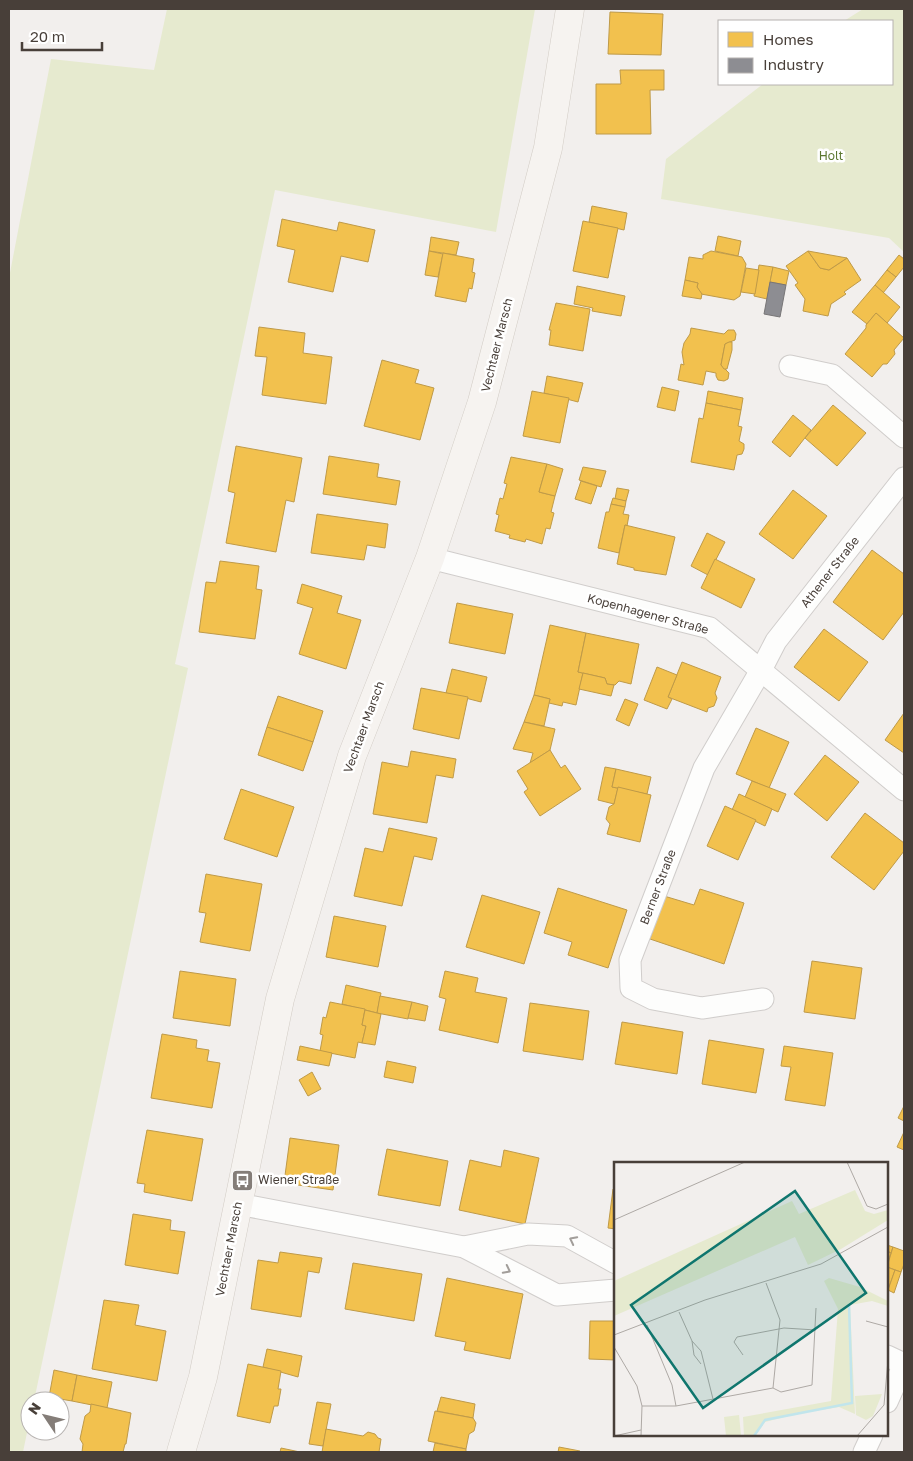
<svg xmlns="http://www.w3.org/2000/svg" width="913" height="1461" font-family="'Golos Text',sans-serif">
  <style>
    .green { fill: #e6eacf }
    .homes { fill: #f2c14e; stroke: #bf9a48 }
    .industry { fill: #8d8d92; stroke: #787677 }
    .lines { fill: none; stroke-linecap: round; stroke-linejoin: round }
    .street-casing { stroke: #d0cdcb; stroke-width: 23 }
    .secondary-casing { stroke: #d2ccc5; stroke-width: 29 }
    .street { stroke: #fdfdfc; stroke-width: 21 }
    .secondary { stroke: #f6f3f0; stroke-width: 28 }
    .oneway { stroke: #a29e9a }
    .labels { text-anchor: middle; stroke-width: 5; stroke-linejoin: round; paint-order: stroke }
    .park-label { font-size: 12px; fill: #5b772f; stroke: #fff }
    .street-label { font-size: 12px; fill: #483f39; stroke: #fff }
    .poi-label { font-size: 12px; fill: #483f39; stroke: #fff; text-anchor: start }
    .inset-river { fill: none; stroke: #c1e5ec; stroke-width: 2.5 }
    .inset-road { fill: none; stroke: #aea9a5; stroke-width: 1 }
    .view { fill: #0f766e; fill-opacity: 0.15; stroke: #0f766e; stroke-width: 2.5 }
    .inset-edge { fill: none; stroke: #483f39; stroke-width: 2.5 }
  </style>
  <rect width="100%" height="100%" fill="#f2efed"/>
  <g class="green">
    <polygon points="167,9 535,9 496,232 275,190 175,664 188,668 34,1401 30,1401 30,1418 23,1452 9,1452 9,278 51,59 154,70"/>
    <polygon points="863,9 904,9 904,252 889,238 661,199 666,159 763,84 892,84 892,21 844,21"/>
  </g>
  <g class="homes">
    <polygon points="610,12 663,14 661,55 608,54"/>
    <polygon points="620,70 664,70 664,90 650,90 651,134 596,134 596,84 621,84"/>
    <polygon points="592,206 627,213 624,230 589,222"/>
    <polygon points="282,219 337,231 339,222 375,230 368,262 341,256 333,292 288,282 295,250 277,246"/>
    <polygon points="583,221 618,228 608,278 573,271"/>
    <polygon points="718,236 741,241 738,256 715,251"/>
    <polygon points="431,237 459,242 456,255 429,251"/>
    <polygon points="429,251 443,254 438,277 425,275"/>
    <polygon points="711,251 742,257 746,264 740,296 734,300 701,294 697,287 698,283 685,280 689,257 703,259 703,255"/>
    <polygon points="808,251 820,268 829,270 847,258 861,280 844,292 846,294 831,304 828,316 803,311 805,299 795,285 798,283 786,266"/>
    <polygon points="808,251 847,258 829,270 820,268"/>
    <polygon points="443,253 474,259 472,272 475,273 472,289 469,288 466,302 435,296"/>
    <polygon points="899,255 904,259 904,267 896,277 887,270"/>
    <polygon points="759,265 773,267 767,299 754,296"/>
    <polygon points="773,267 789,271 786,285 770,282"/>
    <polygon points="746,268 759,270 755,294 741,292"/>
    <polygon points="887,270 896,277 883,293 875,285"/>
    <polygon points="685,280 698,283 697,287 702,294 701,299 682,296"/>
    <polygon points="875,285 900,307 887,323 876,313 867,324 852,312"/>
    <polygon points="577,286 625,296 621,316 592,311 593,308 574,304"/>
    <polygon points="556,303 590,309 583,351 549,345 551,330 549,330"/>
    <polygon points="876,313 904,338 894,350 895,354 887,364 883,364 872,377 845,354 866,328 866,325"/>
    <polygon points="259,327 305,333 303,353 332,357 326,404 262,395 267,357 255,356"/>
    <polygon points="691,328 724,334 728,330 734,330 736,334 735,340 725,344 721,365 729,373 728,379 724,381 718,380 716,376 716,373 706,371 703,385 678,380 681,364 684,365 682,352 684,343 690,334"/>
    <polygon points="729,342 732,342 732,350 727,369 724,369 721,365 725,344"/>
    <polygon points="382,360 419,370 415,383 434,388 420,440 364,426"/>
    <polygon points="547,376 583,383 578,402 544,393"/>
    <polygon points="662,387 679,391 675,411 657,407"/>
    <polygon points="532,391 569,398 560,443 523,436"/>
    <polygon points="708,391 743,398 741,410 706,403"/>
    <polygon points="706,403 741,410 738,426 742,427 739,441 744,444 744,449 742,454 737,455 734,470 691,462 699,418 703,419"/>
    <polygon points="833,405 866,433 837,466 805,438"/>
    <polygon points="793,415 811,430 790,457 772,442"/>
    <polygon points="236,446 302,458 294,502 286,500 276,552 226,543 235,493 228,491"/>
    <polygon points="329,456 379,464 377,477 400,481 396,505 323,494"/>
    <polygon points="511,457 547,464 539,492 555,496 551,512 554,513 550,529 546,528 542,544 526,539 525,542 509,538 510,535 495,531 499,515 496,514 500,498 503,499 507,484 504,483"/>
    <polygon points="547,464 563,469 555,496 539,492"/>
    <polygon points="583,467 606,471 601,487 579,480"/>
    <polygon points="581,481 597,486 591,504 575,499"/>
    <polygon points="617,488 629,490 626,501 615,499"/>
    <polygon points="793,490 827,516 793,559 759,534"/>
    <polygon points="613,498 626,501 625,507 611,504"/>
    <polygon points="611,504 625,507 623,514 629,515 627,526 625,525 619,553 598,548 606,512 609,512"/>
    <polygon points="317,514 388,524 385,548 367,545 364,560 311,553"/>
    <polygon points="625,525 675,537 666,575 634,570 634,568 617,564"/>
    <polygon points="707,533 725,542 708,575 691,566"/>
    <polygon points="872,550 904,574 904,612 883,640 833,602"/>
    <polygon points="715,559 755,579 741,608 701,588"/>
    <polygon points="220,561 259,566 256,589 262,590 255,639 199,632 206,582 216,583"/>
    <polygon points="302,584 342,596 337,613 361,620 346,669 299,654 313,608 297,603"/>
    <polygon points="457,603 513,614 505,654 449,643"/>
    <polygon points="550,625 586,633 578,672 583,673 576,705 563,702 562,706 549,703 550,699 534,695"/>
    <polygon points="824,629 868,662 839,701 794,667"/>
    <polygon points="586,633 639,644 631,684 619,681 615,685 607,684 605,678 578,672"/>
    <polygon points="682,662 721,677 715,693 717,698 714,706 708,708 707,712 668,697"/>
    <polygon points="657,667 677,675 668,697 672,699 667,709 644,700"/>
    <polygon points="452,669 487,677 481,702 446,693"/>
    <polygon points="583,673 605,678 607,684 614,685 611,696 579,689"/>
    <polygon points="421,688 468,697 459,739 413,729"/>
    <polygon points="534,695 550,699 544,726 524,722"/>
    <polygon points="278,696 323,711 313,742 267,727"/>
    <polygon points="625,699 638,704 629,726 616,720"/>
    <polygon points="904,713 904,753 885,740"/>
    <polygon points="524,722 555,729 550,750 530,763 533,753 513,749"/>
    <polygon points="267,727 313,742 303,771 258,755"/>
    <polygon points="756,728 789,742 769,788 736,774"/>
    <polygon points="550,750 561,768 565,765 581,789 540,816 524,792 528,789 517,771"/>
    <polygon points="411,751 456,759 453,778 436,775 427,823 373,814 382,762 408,767"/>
    <polygon points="825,755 859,782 827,821 794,794"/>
    <polygon points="605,767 616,769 612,787 618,788 614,804 598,800"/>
    <polygon points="616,769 651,777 647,794 612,787"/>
    <polygon points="752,781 786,794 778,812 745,797"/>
    <polygon points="618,787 651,795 640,842 607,834 610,824 606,819 609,807 614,804"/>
    <polygon points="241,789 294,807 277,857 224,839"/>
    <polygon points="739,794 772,809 765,826 732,810"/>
    <polygon points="725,806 756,820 738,860 707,846"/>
    <polygon points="865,813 904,843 904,851 874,890 831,857"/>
    <polygon points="389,828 437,838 432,860 414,856 402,906 354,896 365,848 383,852"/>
    <polygon points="206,874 262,884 250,951 200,942 206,913 199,912"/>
    <polygon points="558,888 627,910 608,968 568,955 572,942 544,933"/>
    <polygon points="700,889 744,903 724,964 650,939 664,896 694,905"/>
    <polygon points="482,895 540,912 524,964 466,947"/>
    <polygon points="334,916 386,926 378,967 326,957"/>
    <polygon points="812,961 862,968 855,1019 804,1012"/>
    <polygon points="180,971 236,979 230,1026 173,1018"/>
    <polygon points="445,971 478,978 475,992 507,998 498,1043 439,1030 446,999 439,997"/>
    <polygon points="346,985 381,993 377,1013 342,1004"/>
    <polygon points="380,996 412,1002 408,1019 377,1013"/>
    <polygon points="330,1002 365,1009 362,1025 366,1026 362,1043 358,1042 355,1058 320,1051 323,1035 320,1034 323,1017 326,1018"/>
    <polygon points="412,1002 428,1006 425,1021 408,1018"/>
    <polygon points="530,1003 589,1011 583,1060 523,1051"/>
    <polygon points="365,1010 381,1014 375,1045 362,1043 366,1026 362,1025"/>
    <polygon points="622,1022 683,1032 677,1074 615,1064"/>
    <polygon points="162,1034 197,1040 196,1048 209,1050 207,1061 220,1063 212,1108 151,1098"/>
    <polygon points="709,1040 764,1049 756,1093 702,1084"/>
    <polygon points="300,1046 332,1053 329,1066 297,1060"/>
    <polygon points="784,1046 833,1053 825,1106 785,1100 791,1067 781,1066"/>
    <polygon points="387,1061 416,1067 413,1083 384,1077"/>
    <polygon points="312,1072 321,1089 308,1096 299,1080"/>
    <polygon points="904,1106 904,1121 898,1118"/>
    <polygon points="147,1130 203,1139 192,1201 144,1192 145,1184 137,1183"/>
    <polygon points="904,1132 904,1150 897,1147"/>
    <polygon points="290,1138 339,1145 333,1190 284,1183"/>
    <polygon points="387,1149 448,1161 440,1206 378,1195"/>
    <polygon points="504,1150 539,1158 525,1224 459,1210 470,1160 501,1167"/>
    <polygon points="613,1189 616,1189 616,1229 608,1228"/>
    <polygon points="133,1214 171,1220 170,1230 185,1232 178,1274 125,1265"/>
    <polygon points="887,1245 893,1247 891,1253 887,1251"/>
    <polygon points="893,1247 904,1251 904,1264 901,1272 887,1267"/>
    <polygon points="887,1251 891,1253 887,1264"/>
    <polygon points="280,1252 322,1258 319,1273 308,1271 301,1317 251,1309 258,1260 278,1263"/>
    <polygon points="353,1263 422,1274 414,1321 345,1309"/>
    <polygon points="887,1267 895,1270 888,1290 887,1290"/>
    <polygon points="895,1270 901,1272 894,1293 888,1290"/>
    <polygon points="447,1278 523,1294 510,1359 464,1350 466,1342 435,1336"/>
    <polygon points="104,1300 139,1305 135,1325 166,1331 157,1381 92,1369"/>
    <polygon points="590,1321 616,1321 616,1360 589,1359"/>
    <polygon points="267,1349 302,1356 298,1377 263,1367"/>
    <polygon points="248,1364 281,1371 278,1389 281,1389 278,1406 274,1406 270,1423 237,1416"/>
    <polygon points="54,1370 77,1375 72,1401 49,1397"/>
    <polygon points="77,1375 112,1382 107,1408 72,1401"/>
    <polygon points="441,1397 475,1404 473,1418 437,1411"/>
    <polygon points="317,1402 331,1404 323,1446 309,1444"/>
    <polygon points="91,1404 131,1413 126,1444 125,1444 123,1452 82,1452 83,1444 80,1439 85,1416 90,1412"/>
    <polygon points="435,1411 473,1418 476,1423 474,1431 469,1434 466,1449 428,1441"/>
    <polygon points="326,1429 363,1436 368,1432 375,1434 378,1438 381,1439 379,1452 322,1452"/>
    <polygon points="435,1443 466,1449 466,1452 433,1452"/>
    <polygon points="559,1447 580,1451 580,1452 558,1452"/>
    <polygon points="281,1448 300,1452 280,1452"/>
  </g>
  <polygon class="industry" points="770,282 786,285 780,317 764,314"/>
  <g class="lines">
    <defs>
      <g id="street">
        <polyline points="790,366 832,375 904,437"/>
        <polyline points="430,558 710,628 904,790"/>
        <polyline points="763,999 702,1008 653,999 631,988 630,960 704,768 761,670 776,641 904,478"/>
        <polyline points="238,1204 464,1247 557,1295 616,1290"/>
        <polyline points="464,1247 528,1234 567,1236 616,1263"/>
        <polyline points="887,1356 904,1364 887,1402"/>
        <polyline points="864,1452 872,1435"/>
      </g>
      <polyline id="secondary" points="181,1452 203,1377 280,999 352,756 430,558 482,402 548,148 570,9"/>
    </defs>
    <use href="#street" class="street-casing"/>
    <use href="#secondary" class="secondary-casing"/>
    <use href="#street" class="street"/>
    <use href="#secondary" class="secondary"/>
  </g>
  <defs><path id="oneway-chevron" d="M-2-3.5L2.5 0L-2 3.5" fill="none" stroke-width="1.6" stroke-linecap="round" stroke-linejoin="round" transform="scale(1.25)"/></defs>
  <g class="oneway">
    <use href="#oneway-chevron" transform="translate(573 1240) rotate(-153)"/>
    <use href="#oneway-chevron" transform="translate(507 1270) rotate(27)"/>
  </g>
  <defs>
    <symbol id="bus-square" viewBox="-11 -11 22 22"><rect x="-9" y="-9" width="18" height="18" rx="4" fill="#847d78" stroke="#fff"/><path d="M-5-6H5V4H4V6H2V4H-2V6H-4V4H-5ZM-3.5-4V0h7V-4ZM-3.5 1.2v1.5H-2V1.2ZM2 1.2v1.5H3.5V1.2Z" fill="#fff"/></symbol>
  </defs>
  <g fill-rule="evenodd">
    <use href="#bus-square" x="230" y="1168" width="25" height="25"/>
  </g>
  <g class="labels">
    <g class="park-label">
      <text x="831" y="160">Holt</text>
    </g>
    <g class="street-label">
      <text transform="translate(497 345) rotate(-76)" y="4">Vechtaer Marsch</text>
      <text transform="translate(830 572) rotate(-52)" y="4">Athener Straße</text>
      <text transform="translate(648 614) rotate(15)" y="4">Kopenhagener Straße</text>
      <text transform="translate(364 727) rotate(-70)" y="4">Vechtaer Marsch</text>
      <text transform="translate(658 887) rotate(-69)" y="4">Berner Straße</text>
      <text transform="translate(229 1249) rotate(-79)" y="4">Vechtaer Marsch</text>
    </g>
    <g class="poi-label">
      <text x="258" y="1184">Wiener Straße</text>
    </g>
  </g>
  <g transform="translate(614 1162)">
    <rect width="274" height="274" fill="#f2efed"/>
    <path d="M241,28l10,21 9,3 14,-4v10l-47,29 -33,16 -13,-28 -181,79v-35l178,-80 7,13zM215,116l31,9 28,14v5l-16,-5 -22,4 5,109 -16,-7 -43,7 -31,8 -10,14h-11l-1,-19 88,-16 7,-92 -14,-28zM268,232l-9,22 -7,4 -10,-5 -1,-19zM125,253l2,20 -15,1 -2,-19z" fill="#e6eacf"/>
    <path class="inset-river" d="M140,274l11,-16 87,-17 -3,-99"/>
    <path class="inset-road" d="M233,0l20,44 9,3 12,-5M0,58l131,-58M65,150l13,29 2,14 7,9M252,159l22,6M33,163l25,60 4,21M0,173l91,-35 116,-36 67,-37M78,179l9,10 12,48M0,185l23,39 5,20 -1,30M129,193l-9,-13 3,-5 47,-9 32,2M159,226l8,4 31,-7 4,-77M28,244h34l97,-18 7,-68 -14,-37M0,274l27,-6M185,274h22M243,274l27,-31 4,-45"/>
    <path class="view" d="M181,29l71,102 -163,115 -72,-103z"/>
    <rect width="274" height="274" class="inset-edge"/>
  </g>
  <rect width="913" height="1461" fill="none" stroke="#483f39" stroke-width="20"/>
  <rect x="718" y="20" width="175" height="65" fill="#ffffff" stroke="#b6b2b0"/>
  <rect x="728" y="32" width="25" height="15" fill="#f2c14e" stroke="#b6b2b0"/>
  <text x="763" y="45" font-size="15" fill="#483f39">Homes</text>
  <rect x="728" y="58" width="25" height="15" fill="#8d8d92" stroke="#b6b2b0"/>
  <text x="763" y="70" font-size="15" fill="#483f39">Industry</text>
  <g transform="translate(45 1416) rotate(305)"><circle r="24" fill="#ffffff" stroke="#b6b2b0"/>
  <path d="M0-4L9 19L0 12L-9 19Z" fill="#847d78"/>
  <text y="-8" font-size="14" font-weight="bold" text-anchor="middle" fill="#483f39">N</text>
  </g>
  <path d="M22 42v8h80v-8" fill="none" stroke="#483f39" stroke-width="2.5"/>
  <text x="30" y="42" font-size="15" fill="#483f39" stroke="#ffffff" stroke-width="4" paint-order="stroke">20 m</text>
</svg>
